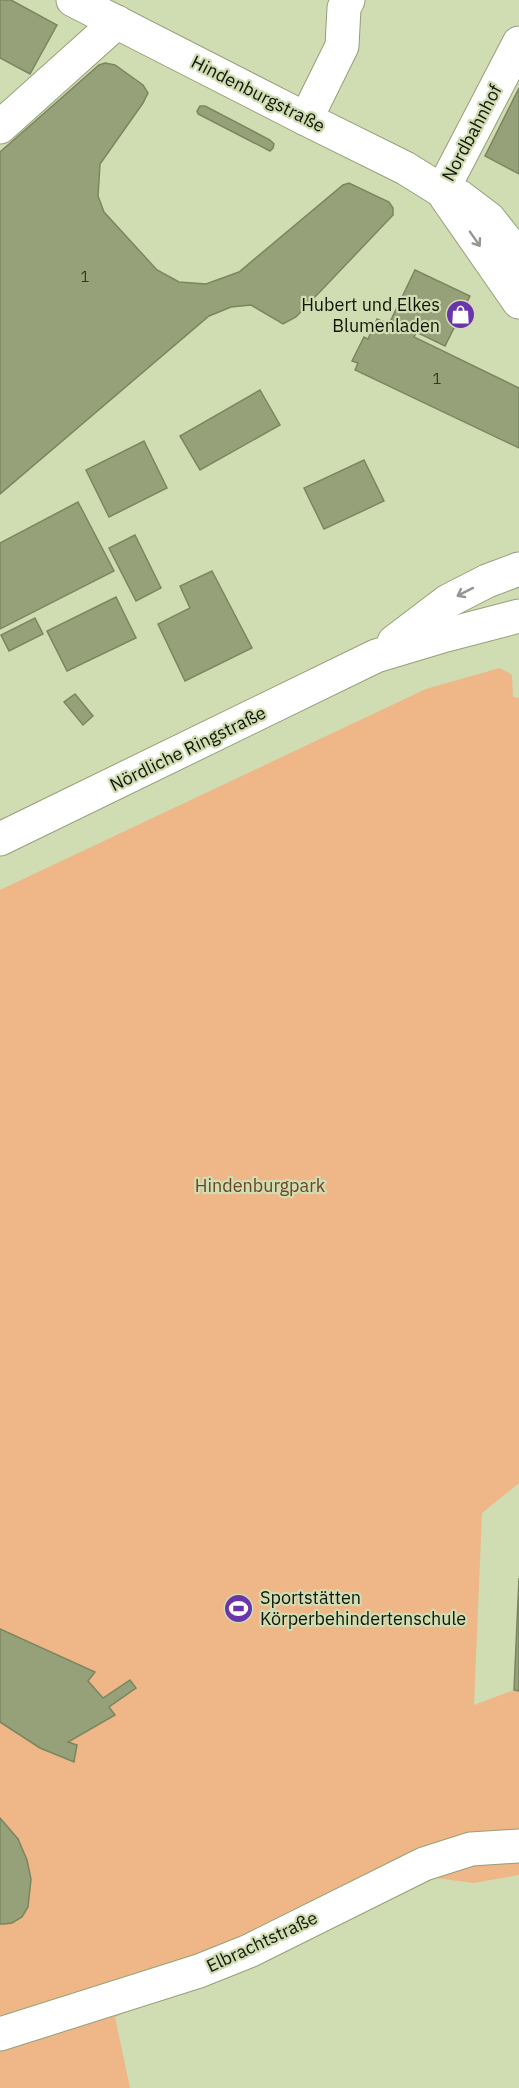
<svg xmlns="http://www.w3.org/2000/svg" width="519" height="2088" font-family="'IBM Plex Sans',sans-serif">
  <style>
    .green { fill: #efb687 }
    .building { fill: #96a179; stroke: #7b865f; stroke-width: 1.5 }
    .lines { fill: none; stroke-linecap: round; stroke-linejoin: round }
    .minor-casing { stroke: #95a078; stroke-width: 35 }
    .major-casing { stroke: #95a078; stroke-width: 35 }
    .minor { stroke: #fff; stroke-width: 33 }
    .major { stroke: #fff; stroke-width: 33 }
    .oneway { stroke: #94968f }
    .labels { text-anchor: middle; stroke-width: 4.5; stroke-linejoin: round; paint-order: stroke }
    .number-label { font-size: 15px; fill: #333924 }
    .street-label { font-size: 18px; fill: #121607; stroke: #d0dcb2 }
    .poi-label { font-size: 18px; fill: #121607; stroke: #d0dcb2; text-anchor: end }
    .park-label { font-size: 18px; fill: #6b4524; stroke: #d0dcb2 }
  </style>
  <rect width="100%" height="100%" fill="#d0dcb2"/>
  <polygon class="green" points="500,668 512,675 513,697 519,698 519,1483 482,1513 474,1705 514,1690 519,1691 519,1875 474,1883 436,1878 115,2017 130,2088 0,2088 0,890 426,689"/>
  <g class="building">
    <polygon points="0,0 11,0 57,25 30,74 0,58"/>
    <polygon points="105,63 115,65 143,85 148,93 143,103 100,164 98,196 104,212 157,270 179,282 206,284 239,272 343,185 349,183 389,202 393,208 393,215 296,317 283,324 251,305 231,307 209,316 0,494 0,152 99,65"/>
    <polygon points="519,88 519,174 485,156"/>
    <polygon points="200,106 205,106 270,140 274,144 273,148 270,151 198,114 197,111"/>
    <polygon points="415,270 470,296 445,346 391,320"/>
    <polygon points="377,319 389,324 391,320 416,333 414,337 519,388 519,448 355,370 358,363 352,361 364,337 368,339"/>
    <polygon points="260,390 280,425 200,470 180,436"/>
    <polygon points="144,441 167,488 109,517 86,470"/>
    <polygon points="364,460 384,501 324,529 304,488"/>
    <polygon points="78,502 114,571 0,629 0,543"/>
    <polygon points="135,535 161,588 136,601 109,548"/>
    <polygon points="212,571 252,648 185,681 158,624 190,608 180,586"/>
    <polygon points="116,597 136,638 67,671 47,631"/>
    <polygon points="35,618 43,634 9,651 1,635"/>
    <polygon points="75,694 93,716 83,725 64,702"/>
    <polygon points="519,1578 519,1691 514,1690"/>
    <polygon points="0,1629 95,1672 88,1681 103,1698 130,1680 136,1688 109,1707 115,1715 68,1742 77,1745 74,1762 40,1748 0,1722"/>
    <polygon points="0,1818 18,1839 27,1860 31,1879 28,1907 22,1917 12,1923 4,1924 0,1924"/>
  </g>
  <g class="lines">
    <defs>
      <g id="minor">
        <polyline points="73,0 306,119 405,168 442,191 460,197 489,219 519,257"/>
        <polyline points="306,119 342,46 344,8 348,0"/>
        <polyline points="0,127 117,22"/>
        <polyline points="442,191 519,43"/>
        <polyline points="446,197 519,302"/>
        <polyline points="0,2034 199,1971 249,1951 424,1864 471,1849 519,1846"/>
      </g>
      <g id="major">
        <polyline points="394,642 448,601 487,581 519,569"/>
        <polyline points="0,839 376,656 446,635 519,616"/>
      </g>
    </defs>
    <use href="#minor" class="minor-casing"/>
    <use href="#major" class="major-casing"/>
    <use href="#minor" class="minor"/>
    <use href="#major" class="major"/>
  </g>
  <defs><path id="oneway-shaft" d="M-6 0H5M1.5-3L5.5 0L1.5 3" fill="none" stroke-width="1.6" stroke-linecap="round" stroke-linejoin="round" transform="scale(1.5)"/></defs>
  <g class="oneway">
    <use href="#oneway-shaft" transform="translate(475 239) rotate(55)"/>
    <use href="#oneway-shaft" transform="translate(465 592) rotate(153)"/>
  </g>
  <defs>
    <symbol id="shop-disc" viewBox="-11 -11 22 22"><circle r="9.5" fill="#6a34aa" stroke="#d0dcb2"/><path d="M-5-2.5h2.3a2.7 3.5 0 0 1 5.4 0H5L5.5 6h-11ZM-1.5-2.5h3a1.5 2.3 0 0 0-3 0Z" fill="#fff"/></symbol>
    <symbol id="stadium-disc" viewBox="-11 -11 22 22"><circle r="9.5" fill="#6a34aa" stroke="#d0dcb2"/><path d="M0-5a6.5 5 0 1 0 0 10a6.5 5 0 1 0 0-10ZM-3.5-1.8h7v3.6h-7Z" fill="#fff"/></symbol>
  </defs>
  <g fill-rule="evenodd">
    <use href="#shop-disc" x="444" y="298" width="33" height="33"/>
    <use href="#stadium-disc" x="222" y="1592" width="33" height="33"/>
  </g>
  <g class="labels">
    <g class="number-label">
      <text x="85" y="282">1</text>
      <text x="437" y="384">1</text>
    </g>
    <g class="street-label">
      <text transform="translate(258 94) rotate(27)" y="6">Hindenburgstraße</text>
      <text transform="translate(472 133) rotate(-62)" y="6">Nordbahnhof</text>
      <text transform="translate(188 749) rotate(-26)" y="6">Nördliche Ringstraße</text>
      <text transform="translate(262 1942) rotate(-25)" y="6">Elbrachtstraße</text>
    </g>
    <g class="poi-label">
      <text x="440" y="311">Hubert und Elkes<tspan x="440" dy="21">Blumenladen</tspan></text>
      <text x="260" y="1604" text-anchor="start">Sportstätten<tspan x="260" dy="21">Körperbehindertenschule</tspan></text>
    </g>
    <g class="park-label">
      <text x="260" y="1192">Hindenburgpark</text>
    </g>
  </g>
</svg>
